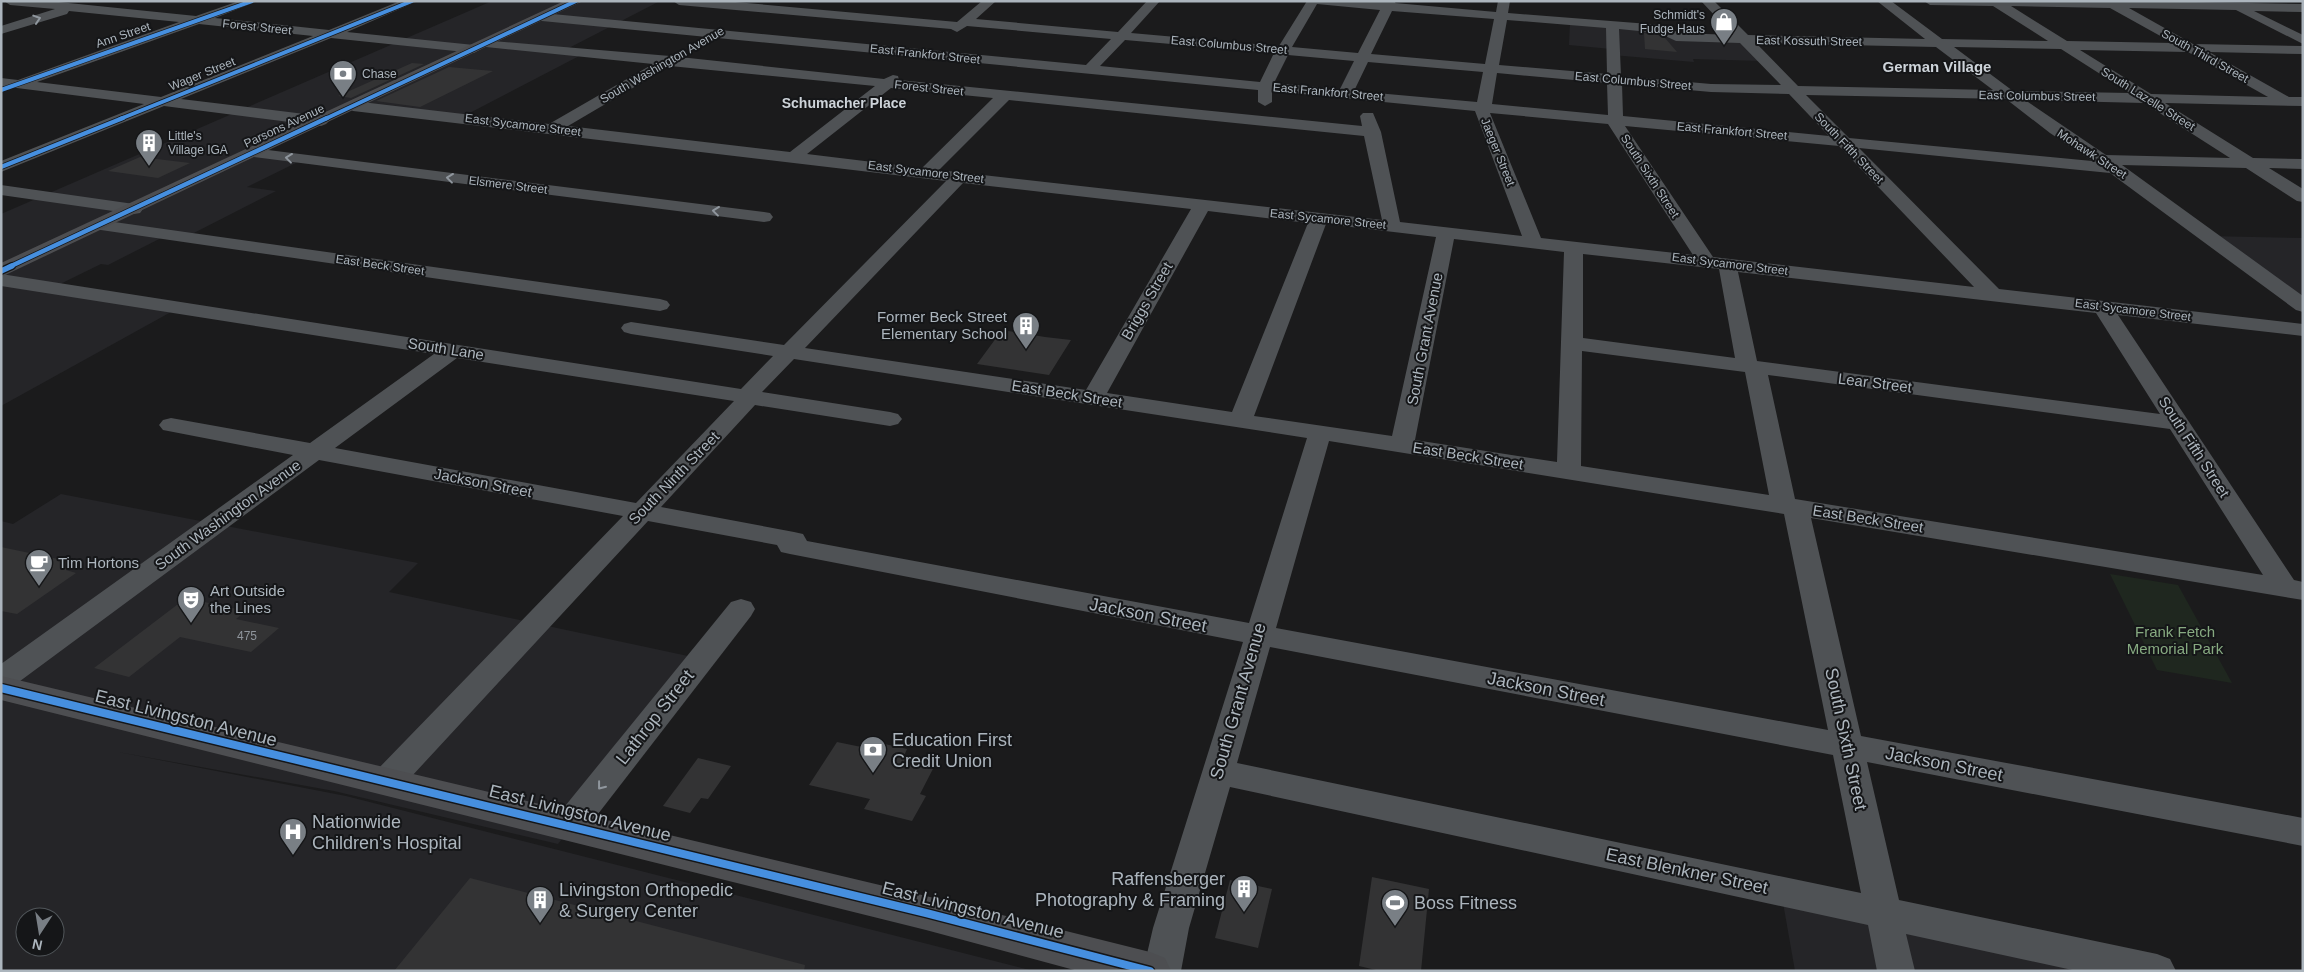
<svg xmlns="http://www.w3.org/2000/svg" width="2304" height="972" font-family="Helvetica,sans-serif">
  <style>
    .built { fill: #252528; fill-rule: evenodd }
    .green { fill: #1f271f }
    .building { fill: #333334 }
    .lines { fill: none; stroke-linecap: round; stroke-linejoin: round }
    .minor { fill: #4f5255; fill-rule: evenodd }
    .major { fill: #4d4e51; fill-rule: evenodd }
    .cycleway-far3-casing { stroke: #151618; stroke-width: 5.5 }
    .cycleway-far2-casing { stroke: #151618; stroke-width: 6 }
    .cycleway-far1-casing { stroke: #151618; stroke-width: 8 }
    .cycleway-casing { stroke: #151618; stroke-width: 11 }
    .cycleway-far3 { stroke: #468fdf; stroke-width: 4 }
    .cycleway-far2 { stroke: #468fdf; stroke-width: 4.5 }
    .cycleway-far1 { stroke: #468fdf; stroke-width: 5.5 }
    .cycleway { stroke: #468fdf; stroke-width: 8 }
    .oneway { stroke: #90979e }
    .labels { text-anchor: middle; stroke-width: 4; stroke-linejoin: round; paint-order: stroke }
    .far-poi-label { font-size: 12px; fill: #acb5bd; stroke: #151618; text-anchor: start }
    .far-street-label { font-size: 12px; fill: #acb5bd; stroke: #151618 }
    .number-label { font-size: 12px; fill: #8e949b }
    .far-neighbourhood-label { font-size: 14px; font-weight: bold; fill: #cdd3d9; stroke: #151618 }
    .far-quarter-label { font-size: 15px; font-weight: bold; fill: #cdd3d9; stroke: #151618 }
    .street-label { font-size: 15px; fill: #acb5bd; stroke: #151618 }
    .poi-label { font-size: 15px; fill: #acb5bd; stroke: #151618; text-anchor: start }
    .park-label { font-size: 15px; fill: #87aa81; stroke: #151618 }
    .near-street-label { font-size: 18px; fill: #acb5bd; stroke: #151618 }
    .near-poi-label { font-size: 18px; fill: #acb5bd; stroke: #151618; text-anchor: start }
  </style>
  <rect width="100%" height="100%" fill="#1b1b1c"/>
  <g class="built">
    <polygon points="492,1 660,1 563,51 583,54 462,117 352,105 257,152 302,160 247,187 276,191 186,237 167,235 108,265 101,264 54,287 180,307 1,406 1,214"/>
    <polygon points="1570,22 1661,29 1682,38 1742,40 1762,61 1693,59 1694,62 1612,55 1611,49 1569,45"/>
    <polygon points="2207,236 2303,238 2303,307"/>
    <path d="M61,494l357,69 -29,29 313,67 -144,185 -224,-53 -216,-39 228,44 688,175h-1033v-450l12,3zM25,917h30v30h-30z"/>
    <polygon points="1782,897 2133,971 1795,971"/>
  </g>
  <polygon class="green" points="2110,574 2178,585 2232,683 2157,670"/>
  <g class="building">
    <polygon points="1644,33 1658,35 1665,38 1677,52 1645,49"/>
    <polygon points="412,63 424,64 351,98 338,96"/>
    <polygon points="449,67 493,71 420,107 376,101"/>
    <polygon points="140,157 190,163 158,178 108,171"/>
    <polygon points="1002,330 1045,337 1071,340 1049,375 977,364"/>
    <polygon points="1,547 77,563 66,570 76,573 17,614 1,611"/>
    <polygon points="186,598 246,611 236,619 279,628 251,652 180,637 129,677 94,668"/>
    <polygon points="837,742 876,750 880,743 907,749 904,756 936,763 920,794 926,796 912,821 864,809 870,799 809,785"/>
    <polygon points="698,758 731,766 708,799 701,798 690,813 663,806"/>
    <polygon points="1372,877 1429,889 1421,971 1380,971 1359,966"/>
    <polygon points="470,878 805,965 804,971 394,971"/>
    <polygon points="1230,880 1272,889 1258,948 1215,938"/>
  </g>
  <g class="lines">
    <g class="minor">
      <path d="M4,1h45l147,15 43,-15h19l-43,17 114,12 71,-29h18l-71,31 127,13 7,4 -7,4 -143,-15 -150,61 140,17 5,2 3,3 -3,3 -5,2 -157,-20 -163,66v-11l143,-57 -143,-18v-8l17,2 161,-58 -110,-11 -2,3 -66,20v-8l54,-17 -45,-4zM199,24l114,12 -152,61 -124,-15z"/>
      <path d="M673,1h51l233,21 25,-21h14l-20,18 142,13 29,-31h13l-29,32 148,13 28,-45h89l-1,2 101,9 2,-11h12l-2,12 154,12 17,8 54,2 -32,-34h13l34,34 177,4 -48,-38h14l51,38 106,2 -55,-35 -63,-1 -6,-4h219l160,3v8l-49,-1 49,24v9l-67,-34 -107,-2 64,36 110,2v8l-94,-2 80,45h14v9l-138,-3 88,55 50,1v10l-34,-1 34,21v13l-6,-1 -51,-33 -124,-3 181,131v16l-7,-2 -186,-137 -251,-25 140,141 304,35v12l-185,-21 176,265 9,2v18l-492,-82 50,218 442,82v28l-436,-84 32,138 258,54 13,5 6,12h-99l-171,-37 9,37h-38l-9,-46 -638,-138 -41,141 -8,43h-38l10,-43 90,-286 -453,-88 -9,-2 -4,-7 -129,-24 -249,269 -12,4 -12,-4 -4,-9 4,-9 248,-256 -304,-56 -307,227 -11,3v-26l292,-209 -130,-25 -4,-5 4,-5 8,-2 139,25 124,-89 -433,-68v-12l740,115 32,-33 -142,-22 -7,-2 -3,-4 3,-4 7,-2 153,23 162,-164 -593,-70 -8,-5 8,-5 196,23 104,-60 -167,-17 -5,-1 -2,-3 2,-3 189,16 214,23 9,-4 5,1 1,4 463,46 -2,-10 3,-3h10l8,19 19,90 122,14 -47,-125 -203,-20v11l-7,4 -7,-4v-12l-716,-69 -6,-4 6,-4 544,52 25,-26 -144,-13 -10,6 -6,-3 -272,-24zM1317,4l63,6 -22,43 -66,-6zM2011,6l99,2 63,35 -106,-2zM1392,11l102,8 -9,45 -114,-10zM1507,20l99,8 1,46 -108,-9zM1619,29l40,4 17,8 64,2 41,42 -70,-1 -90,-8zM1125,40l149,13 -14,29 -160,-16zM1756,43l180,4 57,43 -195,-4zM1954,47l107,2 69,44 -117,-2zM2080,50l108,2 80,45 -117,-3zM1288,55l66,6 -14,28 -66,-6zM1368,62l115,10 -6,30 -123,-11zM670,66l205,20 -85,66 -222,-26zM1497,73l110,10 1,32 -116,-11zM1622,84l89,8 78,2 40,42 -206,-20zM891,88l102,10 -71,70 -115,-14zM1806,95l200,4 44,34 42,28 -243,-23zM1009,100l355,36 18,84 -443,-50zM2025,100l119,3 86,55 -124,-3zM1490,113l118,11 85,131 -152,-17zM1625,126l214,20 135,141 -261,-30zM963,183l228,26 -105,181 -281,-42zM1208,211l100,12 -76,189 -125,-19zM1326,224l110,13 -44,199 -138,-20zM1454,239l110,13 -7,210 -142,-22zM1583,254l136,15 16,89 -152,-20zM1738,272l358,41 64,101 -403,-53zM1582,351l163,21 24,123 -188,-29zM457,358l277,43 -98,102 -301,-55zM794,359l513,79 -58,185 -442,-82 -4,-7 -9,-2 -133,-25 94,-102 135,21 8,-2 4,-5 -4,-5 -8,-2 -128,-20zM1768,375l402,54 93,146 -468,-76zM1329,441l455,73 44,216 -552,-102zM1270,647l563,108 28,138 -624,-130z"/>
      <polygon points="252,148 764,212 770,213 773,217 770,221 764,222 246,156 244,153 246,150"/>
      <polygon points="1,185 134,204 140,205 143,209 140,213 134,214 1,195"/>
      <polygon points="100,220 660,299 667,301 670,305 667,309 660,311 94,229 91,225 94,221"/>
      <polygon points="741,599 751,602 755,609 751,616 581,836 569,840 557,836 552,826 557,816 731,602"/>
    </g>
    <g class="major">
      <polygon points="564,1 583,1 1,277 1,263"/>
      <polygon points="1,676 926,896 1150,952 1165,958 1171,971 1078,971 926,930 1,700"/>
    </g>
    <defs>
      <g id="cycleway-far3">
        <polyline points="1,90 252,1"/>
        <polyline points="120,119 412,1"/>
        <polyline points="325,119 576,1"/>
      </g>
      <g id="cycleway-far2">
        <polyline points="1,167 123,118"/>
        <polyline points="9,267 327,118"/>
      </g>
      <polyline id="cycleway-far1" points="1,271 12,266"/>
      <polyline id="cycleway" points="1,688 926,913 1150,971"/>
    </defs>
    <use href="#cycleway-far3" class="cycleway-far3-casing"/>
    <use href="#cycleway-far2" class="cycleway-far2-casing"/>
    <use href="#cycleway-far1" class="cycleway-far1-casing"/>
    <use href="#cycleway" class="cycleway-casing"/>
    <use href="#cycleway-far3" class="cycleway-far3"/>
    <use href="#cycleway-far2" class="cycleway-far2"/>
    <use href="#cycleway-far1" class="cycleway-far1"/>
    <use href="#cycleway" class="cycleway"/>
  </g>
  <defs><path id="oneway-chevron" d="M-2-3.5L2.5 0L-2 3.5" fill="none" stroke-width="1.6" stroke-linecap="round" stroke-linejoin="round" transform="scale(1.25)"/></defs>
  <g class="oneway">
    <use href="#oneway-chevron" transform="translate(37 19) rotate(-18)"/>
    <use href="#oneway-chevron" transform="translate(289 158) rotate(-173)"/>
    <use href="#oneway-chevron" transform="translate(450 178) rotate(-173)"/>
    <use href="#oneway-chevron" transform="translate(716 211) rotate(-173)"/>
    <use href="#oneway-chevron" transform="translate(601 786) rotate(128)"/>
  </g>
  <defs>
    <symbol id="shop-pin" viewBox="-11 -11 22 30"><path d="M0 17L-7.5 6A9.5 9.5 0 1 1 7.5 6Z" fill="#797f85" stroke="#151618"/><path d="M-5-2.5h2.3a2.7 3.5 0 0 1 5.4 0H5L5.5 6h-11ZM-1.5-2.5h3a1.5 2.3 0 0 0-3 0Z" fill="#fff"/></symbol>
    <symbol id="bank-pin" viewBox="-11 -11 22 30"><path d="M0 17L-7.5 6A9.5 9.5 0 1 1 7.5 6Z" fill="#797f85" stroke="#151618"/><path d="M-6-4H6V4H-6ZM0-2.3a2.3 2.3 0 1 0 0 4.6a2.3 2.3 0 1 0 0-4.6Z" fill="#fff"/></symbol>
    <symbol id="building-pin" viewBox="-11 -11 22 30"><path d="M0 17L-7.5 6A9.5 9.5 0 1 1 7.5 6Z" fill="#797f85" stroke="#151618"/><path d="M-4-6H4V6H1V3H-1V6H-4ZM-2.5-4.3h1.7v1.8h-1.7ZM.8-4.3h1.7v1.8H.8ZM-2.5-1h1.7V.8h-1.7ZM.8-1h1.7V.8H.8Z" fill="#fff"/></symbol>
    <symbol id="cafe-pin" viewBox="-11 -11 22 30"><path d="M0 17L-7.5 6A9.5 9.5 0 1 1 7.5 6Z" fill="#797f85" stroke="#151618"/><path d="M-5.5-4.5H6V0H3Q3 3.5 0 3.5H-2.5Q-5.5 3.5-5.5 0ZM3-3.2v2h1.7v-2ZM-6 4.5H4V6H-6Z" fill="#fff"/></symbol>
    <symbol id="theatre-pin" viewBox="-11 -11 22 30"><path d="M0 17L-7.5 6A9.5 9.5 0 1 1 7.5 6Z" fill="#797f85" stroke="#151618"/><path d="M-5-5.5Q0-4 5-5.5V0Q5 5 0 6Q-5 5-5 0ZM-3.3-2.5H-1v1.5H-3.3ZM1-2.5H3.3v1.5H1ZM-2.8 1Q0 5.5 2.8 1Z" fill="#fff"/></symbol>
    <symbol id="hospital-pin" viewBox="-11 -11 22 30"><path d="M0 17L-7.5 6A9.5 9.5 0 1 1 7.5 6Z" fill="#797f85" stroke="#151618"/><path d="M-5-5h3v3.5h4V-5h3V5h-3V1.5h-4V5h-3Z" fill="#fff"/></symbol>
    <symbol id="stadium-pin" viewBox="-11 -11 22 30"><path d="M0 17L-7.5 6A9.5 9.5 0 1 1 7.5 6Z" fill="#797f85" stroke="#151618"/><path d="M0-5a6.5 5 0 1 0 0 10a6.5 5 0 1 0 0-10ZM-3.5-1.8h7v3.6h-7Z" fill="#fff"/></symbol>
  </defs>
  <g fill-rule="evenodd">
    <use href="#shop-pin" x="1708" y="6" width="32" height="43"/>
    <use href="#bank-pin" x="327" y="58" width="32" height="43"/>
    <use href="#building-pin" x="133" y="127" width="32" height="43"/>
    <use href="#building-pin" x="1010" y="310" width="32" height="43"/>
    <use href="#cafe-pin" x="23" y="547" width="32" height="43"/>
    <use href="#theatre-pin" x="175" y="584" width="32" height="43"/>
    <use href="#bank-pin" x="857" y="734" width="32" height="43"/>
    <use href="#hospital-pin" x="277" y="816" width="32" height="43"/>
    <use href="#building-pin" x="1228" y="873" width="32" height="43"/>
    <use href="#building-pin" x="524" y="884" width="32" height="43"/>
    <use href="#stadium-pin" x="1379" y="887" width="32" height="43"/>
  </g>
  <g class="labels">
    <g class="far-poi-label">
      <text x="1705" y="19" text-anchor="end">Schmidt's<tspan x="1705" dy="14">Fudge Haus</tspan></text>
      <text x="362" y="78">Chase</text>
      <text x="168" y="140">Little's<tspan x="168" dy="14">Village IGA</tspan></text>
    </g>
    <g class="far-street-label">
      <text transform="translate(257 27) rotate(6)" y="4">Forest Street</text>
      <text transform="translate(123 35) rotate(-19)" y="4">Ann Street</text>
      <text transform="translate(1809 41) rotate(1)" y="4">East Kossuth Street</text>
      <text transform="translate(1229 45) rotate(5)" y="4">East Columbus Street</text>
      <text transform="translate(925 54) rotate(6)" y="4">East Frankfort Street</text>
      <text transform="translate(2205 56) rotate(29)" y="4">South Third Street</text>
      <text transform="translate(662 65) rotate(-30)" y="4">South Washington Avenue</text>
      <text transform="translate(202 74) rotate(-22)" y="4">Wager Street</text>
      <text transform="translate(1633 81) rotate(5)" y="4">East Columbus Street</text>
      <text transform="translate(929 88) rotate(6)" y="4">Forest Street</text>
      <text transform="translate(1328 92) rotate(5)" y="4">East Frankfort Street</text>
      <text transform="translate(2037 96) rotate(1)" y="4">East Columbus Street</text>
      <text transform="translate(2148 99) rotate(32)" y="4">South Lazelle Street</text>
      <text transform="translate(523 125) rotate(7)" y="4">East Sycamore Street</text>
      <text transform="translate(284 126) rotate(-25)" y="4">Parsons Avenue</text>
      <text transform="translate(1732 131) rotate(5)" y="4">East Frankfort Street</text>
      <text transform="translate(1849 148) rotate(46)" y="4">South Fifth Street</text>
      <text transform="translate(1498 152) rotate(68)" y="4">Jaeger Street</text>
      <text transform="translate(2092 154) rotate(33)" y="4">Mohawk Street</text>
      <text transform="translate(926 172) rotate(7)" y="4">East Sycamore Street</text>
      <text transform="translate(1650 176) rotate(57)" y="4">South Sixth Street</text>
      <text transform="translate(508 185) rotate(7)" y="4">Elsmere Street</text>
      <text transform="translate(1328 219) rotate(6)" y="4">East Sycamore Street</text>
      <text transform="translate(1730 264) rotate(7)" y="4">East Sycamore Street</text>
      <text transform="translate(380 265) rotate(8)" y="4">East Beck Street</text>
      <text transform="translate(2133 310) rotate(7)" y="4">East Sycamore Street</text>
    </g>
    <g class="number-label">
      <text x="247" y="640">475</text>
    </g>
    <g class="far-neighbourhood-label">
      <text x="844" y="108">Schumacher Place</text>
    </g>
    <g class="far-quarter-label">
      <text x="1937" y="72">German Village</text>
    </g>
    <g class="street-label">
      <text transform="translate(1147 301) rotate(-60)" y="5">Briggs Street</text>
      <text transform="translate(1425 339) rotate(-79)" y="5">South Grant Avenue</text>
      <text transform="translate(446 349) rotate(9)" y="5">South Lane</text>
      <text transform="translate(1875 383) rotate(7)" y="5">Lear Street</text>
      <text transform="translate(1067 394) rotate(9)" y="5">East Beck Street</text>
      <text transform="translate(2194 447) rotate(57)" y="5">South Fifth Street</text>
      <text transform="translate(1468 456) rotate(9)" y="5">East Beck Street</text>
      <text transform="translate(674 478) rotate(-46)" y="5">South Ninth Street</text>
      <text transform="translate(483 483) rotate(11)" y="5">Jackson Street</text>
      <text transform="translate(228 515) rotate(-36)" y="5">South Washington Avenue</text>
      <text transform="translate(1868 519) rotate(9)" y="5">East Beck Street</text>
    </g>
    <g class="poi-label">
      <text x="1007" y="322" text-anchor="end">Former Beck Street<tspan x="1007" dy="17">Elementary School</tspan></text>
      <text x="58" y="568">Tim Hortons</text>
      <text x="210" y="596">Art Outside<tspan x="210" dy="17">the Lines</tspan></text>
    </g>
    <g class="park-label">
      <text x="2175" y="637">Frank Fetch<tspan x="2175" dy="17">Memorial Park</tspan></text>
    </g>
    <g class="near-street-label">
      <text transform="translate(1148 615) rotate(11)" y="6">Jackson Street</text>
      <text transform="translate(1546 689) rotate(11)" y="6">Jackson Street</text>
      <text transform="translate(1238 701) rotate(-74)" y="6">South Grant Avenue</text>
      <text transform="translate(655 717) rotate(-52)" y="6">Lathrop Street</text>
      <text transform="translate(186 718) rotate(14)" y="6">East Livingston Avenue</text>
      <text transform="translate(1846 739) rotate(78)" y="6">South Sixth Street</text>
      <text transform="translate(1944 764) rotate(11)" y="6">Jackson Street</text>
      <text transform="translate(580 813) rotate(14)" y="6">East Livingston Avenue</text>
      <text transform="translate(1687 871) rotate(12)" y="6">East Blenkner Street</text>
      <text transform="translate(973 910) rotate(14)" y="6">East Livingston Avenue</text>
    </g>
    <g class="near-poi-label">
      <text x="892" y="746">Education First<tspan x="892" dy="21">Credit Union</tspan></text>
      <text x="312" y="828">Nationwide<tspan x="312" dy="21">Children's Hospital</tspan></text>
      <text x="1225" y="885" text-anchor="end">Raffensberger<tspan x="1225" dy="21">Photography &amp; Framing</tspan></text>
      <text x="559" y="896">Livingston Orthopedic<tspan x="559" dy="21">&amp; Surgery Center</tspan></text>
      <text x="1414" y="909">Boss Fitness</text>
    </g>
  </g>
  <rect width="2304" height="972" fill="none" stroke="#acb5bd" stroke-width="5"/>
  <g transform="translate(40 932) rotate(192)"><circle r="24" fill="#151618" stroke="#51565a"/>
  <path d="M0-4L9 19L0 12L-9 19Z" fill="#797f85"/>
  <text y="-8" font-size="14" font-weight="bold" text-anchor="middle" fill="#acb5bd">N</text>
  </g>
</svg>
